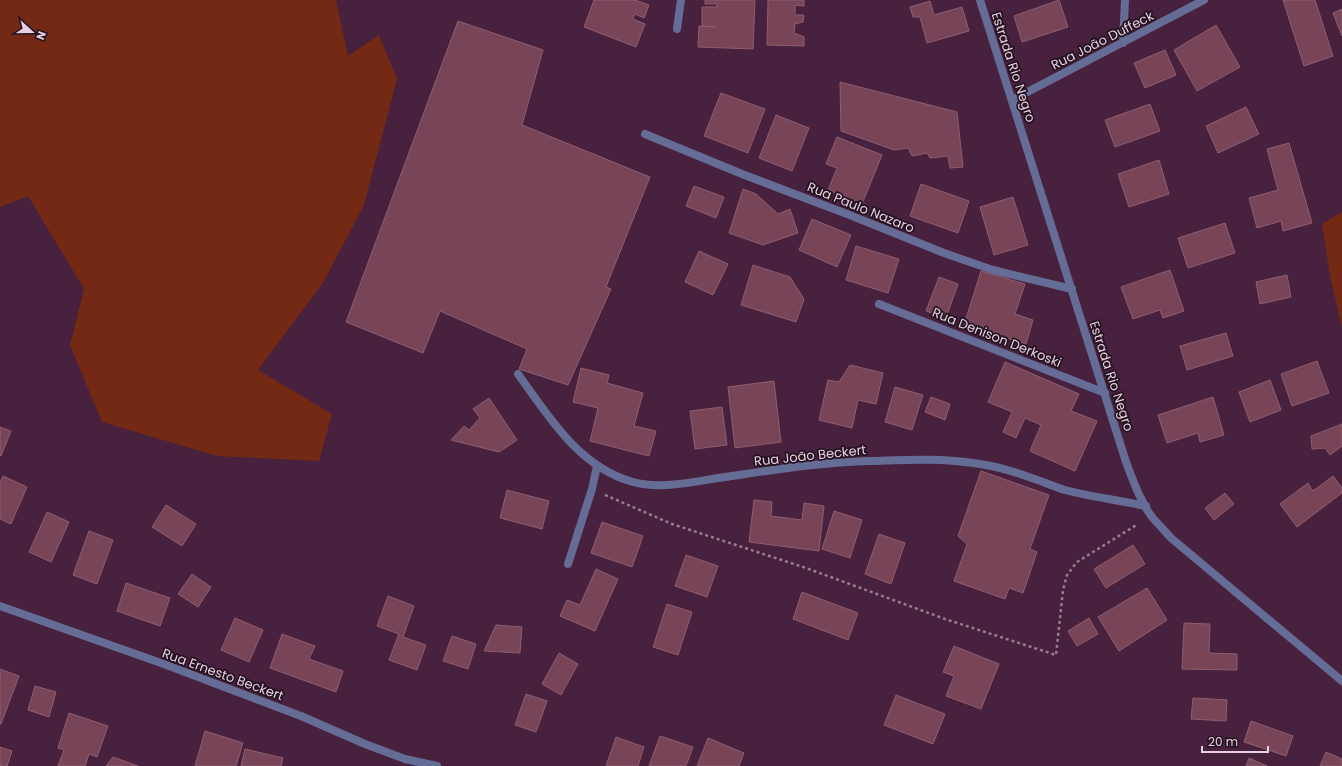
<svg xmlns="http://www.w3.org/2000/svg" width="1342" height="766" font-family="Poppins,sans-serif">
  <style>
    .green { fill: #732913 }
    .building { fill: #774557; stroke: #915d70 }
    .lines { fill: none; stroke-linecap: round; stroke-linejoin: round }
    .path { stroke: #9a7b92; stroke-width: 2.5; stroke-dasharray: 3 3; stroke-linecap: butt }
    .minor { stroke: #656c96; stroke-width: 8 }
    .labels { text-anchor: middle; stroke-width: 3.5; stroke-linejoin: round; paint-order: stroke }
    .street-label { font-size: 13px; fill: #e8cfe1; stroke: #23121f }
  </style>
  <rect width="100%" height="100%" fill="#47213e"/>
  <g class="green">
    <polygon points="0,0 336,0 348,56 379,35 397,79 364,205 323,283 258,370 332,414 319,461 217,456 102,422 70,345 84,289 28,196 0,207"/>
    <polygon points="1342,212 1342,328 1330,276 1322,224"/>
  </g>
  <g class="building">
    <polygon points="594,0 635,0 649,5 644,18 635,14 633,19 645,24 636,47 584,27"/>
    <polygon points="705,0 755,0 753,49 698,47 699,26 715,27 702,26 702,7 717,7 717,4 705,4"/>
    <polygon points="768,0 804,0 804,6 795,5 795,15 804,15 803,22 795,24 794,33 804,37 804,46 767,45"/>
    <polygon points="1059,0 1068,27 1022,42 1014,16"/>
    <polygon points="1283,0 1315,0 1333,56 1304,66"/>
    <polygon points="930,1 934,15 962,7 969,31 927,43 920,17 913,17 910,7"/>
    <polygon points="1342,9 1342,36 1333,13"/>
    <polygon points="458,21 543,50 522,125 650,177 606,287 611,289 568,385 519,369 527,349 440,311 423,353 346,322"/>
    <polygon points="1216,25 1240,67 1197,91 1174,50"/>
    <polygon points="1165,50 1176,75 1145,88 1134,63"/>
    <polygon points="840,82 957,112 963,167 950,168 948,156 930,158 927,153 912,156 908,148 894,150 841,131"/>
    <polygon points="721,93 765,109 748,153 704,136"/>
    <polygon points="1150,104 1160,131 1115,147 1105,120"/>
    <polygon points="1246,107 1259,134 1218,153 1206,126"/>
    <polygon points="776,115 809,128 792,171 759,158"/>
    <polygon points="837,137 882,155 862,204 828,190 837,168 826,164"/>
    <polygon points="1289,143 1312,223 1283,231 1281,221 1257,228 1249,198 1278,190 1267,149"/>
    <polygon points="1159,160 1169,194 1129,207 1118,174"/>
    <polygon points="921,184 969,201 958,233 910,216"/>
    <polygon points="694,186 724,197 716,218 686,206"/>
    <polygon points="743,189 756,194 778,214 790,209 798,233 763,245 729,233"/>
    <polygon points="1013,197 1028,245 994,255 980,207"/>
    <polygon points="812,219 851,235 837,267 799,250"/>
    <polygon points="1225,223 1235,253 1188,268 1178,238"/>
    <polygon points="856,246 899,259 888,293 846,280"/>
    <polygon points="699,251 728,264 713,295 685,282"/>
    <polygon points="753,265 790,277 804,299 796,322 741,305"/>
    <polygon points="1170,270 1184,311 1163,318 1160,310 1133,319 1121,287"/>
    <polygon points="981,271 1025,284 1015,314 1033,320 1026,344 964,325"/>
    <polygon points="1287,275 1291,297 1260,304 1256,282"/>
    <polygon points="939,277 958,284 946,318 926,311"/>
    <polygon points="1226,333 1233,356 1187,370 1180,346"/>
    <polygon points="1317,361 1329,393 1292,406 1281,374"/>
    <polygon points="1005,362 1079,394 1071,411 1097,421 1075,471 1030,451 1041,425 1025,418 1016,438 1003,432 1012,412 988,402"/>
    <polygon points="850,365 883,373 876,404 858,400 852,428 819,420 828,380 839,382"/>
    <polygon points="581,368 609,375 607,383 643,393 634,426 656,431 649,456 590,441 598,408 573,402"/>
    <polygon points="1270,380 1281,410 1250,422 1239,392"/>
    <polygon points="774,381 781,442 735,448 728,387"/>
    <polygon points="895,387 923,395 912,430 885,422"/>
    <polygon points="931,397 950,404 945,420 925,412"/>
    <polygon points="1213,397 1224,435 1200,442 1198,433 1167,443 1158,415"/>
    <polygon points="489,398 517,440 499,452 451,440 464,426 469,430 480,418 473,409"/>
    <polygon points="722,407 727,445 695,449 690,411"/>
    <polygon points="1342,424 1342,446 1330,455 1325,448 1312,449 1311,436"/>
    <polygon points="0,427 11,431 1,456 0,455"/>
    <polygon points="981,471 1049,495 1030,549 1037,552 1023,593 1009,588 1005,599 954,581 967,544 958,536"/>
    <polygon points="3,476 27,487 11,524 0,519 0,483"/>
    <polygon points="1333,476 1342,488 1342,493 1297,527 1280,504 1308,483 1313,491"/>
    <polygon points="507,490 549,501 542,529 500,518"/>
    <polygon points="1225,493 1234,504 1214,520 1205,508"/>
    <polygon points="754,500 772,502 771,516 802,520 804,503 824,506 819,551 749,542"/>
    <polygon points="166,505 196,524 182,546 152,527"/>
    <polygon points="834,511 862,520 850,558 822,549"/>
    <polygon points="47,512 69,522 51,562 29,552"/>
    <polygon points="602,522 643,536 632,567 591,553"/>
    <polygon points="89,531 113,540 97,584 73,575"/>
    <polygon points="879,534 905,543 891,584 865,574"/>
    <polygon points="1133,545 1145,564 1106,588 1094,569"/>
    <polygon points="686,555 718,566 707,597 675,586"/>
    <polygon points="596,569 618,579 595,631 560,616 567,600 580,605"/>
    <polygon points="192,574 211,587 198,607 178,594"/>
    <polygon points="126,583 170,598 160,626 117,611"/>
    <polygon points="1147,588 1167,620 1119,651 1098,617"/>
    <polygon points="802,592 858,613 848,640 793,619"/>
    <polygon points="388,596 414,606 403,637 426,645 417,670 389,660 399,634 377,626"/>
    <polygon points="667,604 692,612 678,655 653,647"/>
    <polygon points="235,618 263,630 249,662 221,650"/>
    <polygon points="1089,618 1098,634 1077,646 1068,631"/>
    <polygon points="1184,623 1210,624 1209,653 1237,654 1237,670 1182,669"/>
    <polygon points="496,625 522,627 520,653 484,651"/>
    <polygon points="282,634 315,646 309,659 343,671 336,692 270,668"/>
    <polygon points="452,636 476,644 468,669 443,661"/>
    <polygon points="954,646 999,664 981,709 946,696 954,676 943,672"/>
    <polygon points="559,653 578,664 561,695 542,684"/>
    <polygon points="0,669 19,676 1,724 0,724"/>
    <polygon points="35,686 56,692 49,717 28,710"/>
    <polygon points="526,694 547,701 536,732 515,725"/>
    <polygon points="896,695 945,714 933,744 884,725"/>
    <polygon points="1193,698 1227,700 1226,721 1191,719"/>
    <polygon points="69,713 108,726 97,757 89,754 85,766 58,766 64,750 58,748"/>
    <polygon points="1251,721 1293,736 1286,756 1244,742"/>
    <polygon points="205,731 243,743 236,766 195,766"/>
    <polygon points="660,736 693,747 686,766 649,766"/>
    <polygon points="616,737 644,747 638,766 606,766"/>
    <polygon points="708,738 744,753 739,766 697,766"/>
    <polygon points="0,747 12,751 7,766 0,766"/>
    <polygon points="245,749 283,758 281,766 241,766"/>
    <polygon points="1326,752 1342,759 1342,766 1320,766"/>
    <polygon points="113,757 138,766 106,766"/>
    <polygon points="1249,758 1267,766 1246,766"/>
  </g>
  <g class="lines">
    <polyline class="path" points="605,495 672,524 806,568 945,619 1056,655 1063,590 1067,575 1077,562 1138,524"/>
    <g class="minor">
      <path d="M980,0l146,462c7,18 14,39 26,55 6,7 13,14 19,21l171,143"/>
      <polyline points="677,29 681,0"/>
      <polyline points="1123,43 1125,0"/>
      <polyline points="1012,100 1204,0"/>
      <polyline points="645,134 742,174 847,214 944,253 993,270 1072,289"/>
      <polyline points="879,304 1105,393"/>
      <path d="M518,374c31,43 61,93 115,108 28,8 64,-1 92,-5 48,-7 97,-15 146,-16 32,-1 70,-3 102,2 18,2 36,7 53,13 13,4 26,10 39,14 26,7 54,10 81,16"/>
      <polyline points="568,564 592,489 597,466"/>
      <polyline points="0,606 161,663 301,716 365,744 405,759 437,766"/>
    </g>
  </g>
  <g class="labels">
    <g class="street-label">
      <text transform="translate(1102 40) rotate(-27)" y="5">Rua João Duffeck</text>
      <text transform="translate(1014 67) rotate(72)" y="5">Estrada Rio Negro</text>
      <text transform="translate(861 207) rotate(22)" y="5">Rua Paulo Nazaro</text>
      <text transform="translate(997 337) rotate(22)" y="5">Rua Denison Derkoski</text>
      <text transform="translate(1112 376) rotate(72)" y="5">Estrada Rio Negro</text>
      <text transform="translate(810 455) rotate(-6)" y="5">Rua João Beckert</text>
      <text transform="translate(223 674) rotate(20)" y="5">Rua Ernesto Beckert</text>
    </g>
  </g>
  <g transform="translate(32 32) rotate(111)" stroke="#23121f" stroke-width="3" paint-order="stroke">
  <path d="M0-3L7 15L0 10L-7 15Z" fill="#e8cfe1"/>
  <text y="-6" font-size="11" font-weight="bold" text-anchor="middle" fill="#e8cfe1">N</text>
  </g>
  <path d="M1202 746v6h66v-6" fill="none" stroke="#e8cfe1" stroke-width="2"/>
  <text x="1208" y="746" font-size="12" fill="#e8cfe1" stroke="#23121f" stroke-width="3" paint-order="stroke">20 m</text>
</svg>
